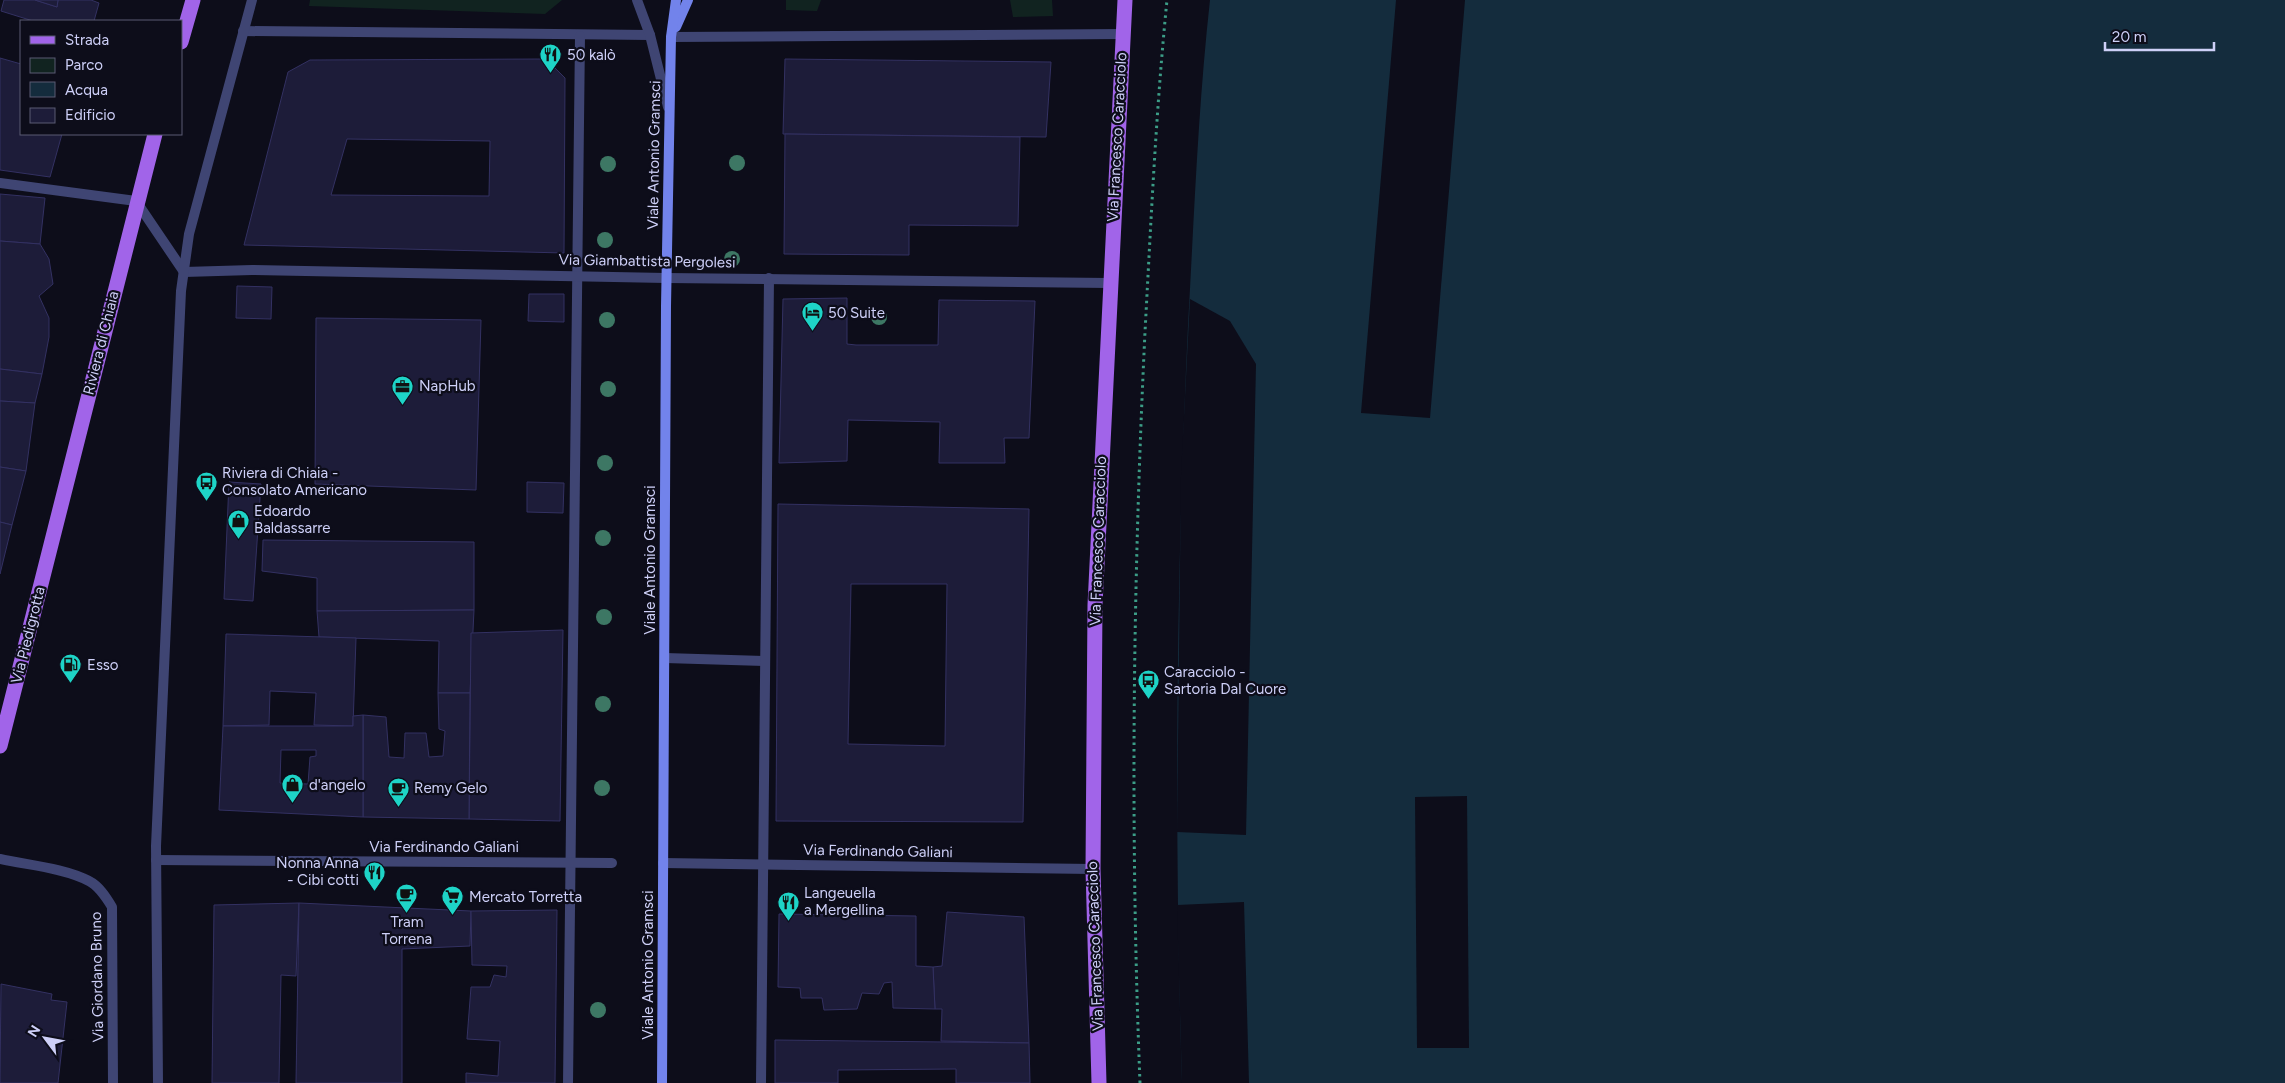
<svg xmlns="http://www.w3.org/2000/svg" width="2285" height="1083" font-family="Figtree,sans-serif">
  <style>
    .green { fill: #112320 }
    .water { fill: #142c3d }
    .pier { fill: #0d0d1a }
    .building { fill: #1d1c39; stroke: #333162; fill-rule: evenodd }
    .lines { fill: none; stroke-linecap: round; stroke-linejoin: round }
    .path { stroke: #3c9d87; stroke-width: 3; stroke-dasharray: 2.5 4; stroke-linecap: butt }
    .lane { stroke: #3f4573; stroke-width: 10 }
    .street { stroke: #3f4573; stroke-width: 10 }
    .secondary { stroke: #7283eb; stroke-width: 10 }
    .primary { stroke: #a164e9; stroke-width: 15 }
    .tree { fill: #3d7764 }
    .labels { text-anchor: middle; stroke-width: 4.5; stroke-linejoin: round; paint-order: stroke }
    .poi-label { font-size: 15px; fill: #ced0f8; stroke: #0d0d1a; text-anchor: start }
    .street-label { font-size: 15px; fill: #ced0f8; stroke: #0d0d1a }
  </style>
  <rect width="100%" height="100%" fill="#0d0d1a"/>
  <g class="green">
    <polygon points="310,0 562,0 545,14 309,6"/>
    <polygon points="786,0 821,0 817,11 786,10"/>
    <polygon points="1010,0 1052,0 1053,16 1013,17"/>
  </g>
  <path class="water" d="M1210,0h1075v1083h-1103c-8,-252 -6,-505 6,-757 6,-108 10,-218 22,-326z"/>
  <g class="pier">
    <polygon points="1396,0 1465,0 1430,418 1361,413"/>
    <polygon points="1190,299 1230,321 1256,364 1246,835 1177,832 1181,475"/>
    <polygon points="1467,796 1469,1048 1417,1048 1415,797"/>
    <polygon points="1244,902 1249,1083 1182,1083 1177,905"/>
  </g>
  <g class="building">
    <polygon points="4,0 35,0 57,7 58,0 91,0 99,3 94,21 33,21 1,11"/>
    <polygon points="35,0 58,0 57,7"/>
    <polygon points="0,58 21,64 21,134 62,134 50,177 0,170"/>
    <path d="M546,59l19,19 -1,175 -320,-8 44,-173 22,-12zM347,139l143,2 -1,55 -158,-1z"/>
    <polygon points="785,59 1051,62 1046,137 783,134"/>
    <polygon points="785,134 1020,137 1018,226 909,225 909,255 784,254"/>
    <polygon points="0,194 45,198 40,244 0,241"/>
    <polygon points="0,241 40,244 49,259 53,284 39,296 49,318 49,337 42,374 0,369"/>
    <polygon points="237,286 272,287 271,319 236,318"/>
    <polygon points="529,294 564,294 564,322 528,321"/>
    <polygon points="847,298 847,344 856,345 938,345 939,300 1035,301 1029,438 1004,438 1005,463 939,463 940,422 848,420 847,461 779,463 783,299"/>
    <polygon points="316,318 481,320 476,490 315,484"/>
    <polygon points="0,369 42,374 35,403 0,401"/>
    <polygon points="0,401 35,403 26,471 0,467"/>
    <polygon points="0,467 26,471 12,525 0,522"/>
    <polygon points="229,482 261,484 253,601 224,599"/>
    <polygon points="527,482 564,483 563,513 527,512"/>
    <path d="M778,504l251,5 -6,313 -247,-1zM851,584h96l-2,162 -97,-2z"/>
    <polygon points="0,522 12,525 0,574"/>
    <polygon points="263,540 474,542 474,610 317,611 317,578 262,571"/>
    <polygon points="474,610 470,693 438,693 439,641 319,637 317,611"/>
    <polygon points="563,630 560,821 469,819 471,633"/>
    <polygon points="226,634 356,638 353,726 314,725 316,693 270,691 269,725 223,726"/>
    <polygon points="438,693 470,693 469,819 363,817 363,715 386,717 389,757 404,758 405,733 426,733 429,757 443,756 445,731 439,729"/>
    <path d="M363,715v102l-144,-7 4,-84h130v-10zM281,750h35v6l-6,1 -2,27 -28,-1z"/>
    <polygon points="299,903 296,976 281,975 279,1083 212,1083 214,905"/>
    <polygon points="299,903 471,911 470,946 402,949 402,1083 296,1083"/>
    <polygon points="557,910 555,1083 466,1083 466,1073 498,1076 500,1041 467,1039 471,987 490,987 494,975 506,977 507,966 472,965 471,911"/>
    <polygon points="947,912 1024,917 1029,1043 941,1041 942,1009 935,1009 933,967 942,966"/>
    <polygon points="779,914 916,916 916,966 933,967 935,1009 893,1008 892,982 884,983 879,994 862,993 857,1009 824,1010 822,998 801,998 800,988 778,987"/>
    <polygon points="1,984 52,994 51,1000 67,1002 58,1083 0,1083"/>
    <polygon points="775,1040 1029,1043 1030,1083 956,1083 956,1069 838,1070 838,1083 775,1083"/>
  </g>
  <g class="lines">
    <path class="path" d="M1140,1083c-10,-251 -7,-501 5,-751 6,-111 11,-222 22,-332"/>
    <g class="lane">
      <polyline points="243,31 650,35"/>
      <polyline points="671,37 1123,34"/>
      <polyline points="136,201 184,272"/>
      <polyline points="665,658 765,661"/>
      <polyline points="568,1083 580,36"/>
      <polyline points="761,1083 769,278"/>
    </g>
    <g class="street">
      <polyline points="637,0 650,35 668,107"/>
      <polyline points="0,183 136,201"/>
      <polyline points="184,272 252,270 666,278 1109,283"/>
      <path d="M0,859c27,6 65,9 89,22 10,5 17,16 23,26l1,176"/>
      <polyline points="156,860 612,863"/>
      <polyline points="663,863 1093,869"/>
      <polyline points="158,1083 156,846 181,291 189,234 252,0"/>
    </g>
    <g class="secondary">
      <polyline points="676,27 688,0"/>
      <polyline points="662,1083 666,306 671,37 676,0"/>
    </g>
    <g class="primary">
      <polyline points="181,42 193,0"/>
      <polyline points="0,746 155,134"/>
      <polyline points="1099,1083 1093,869 1095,605 1125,0"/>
    </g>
  </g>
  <g class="tree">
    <circle cx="737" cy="163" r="8"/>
    <circle cx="608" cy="164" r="8"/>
    <circle cx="605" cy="240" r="8"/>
    <circle cx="732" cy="259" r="8"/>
    <circle cx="879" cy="317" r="8"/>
    <circle cx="607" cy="320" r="8"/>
    <circle cx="608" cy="389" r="8"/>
    <circle cx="605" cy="463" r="8"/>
    <circle cx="603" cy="538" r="8"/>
    <circle cx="604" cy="617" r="8"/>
    <circle cx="603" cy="704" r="8"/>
    <circle cx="602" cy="788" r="8"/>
    <circle cx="598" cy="1010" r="8"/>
  </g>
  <defs>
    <symbol id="restaurant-pin" viewBox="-11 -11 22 30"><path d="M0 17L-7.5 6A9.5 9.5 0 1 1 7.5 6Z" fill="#1ed4c7" stroke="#0d0d1a"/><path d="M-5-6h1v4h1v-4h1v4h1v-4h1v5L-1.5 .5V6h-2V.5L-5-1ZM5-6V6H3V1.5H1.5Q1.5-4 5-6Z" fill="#111"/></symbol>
    <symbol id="hotel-pin" viewBox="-11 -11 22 30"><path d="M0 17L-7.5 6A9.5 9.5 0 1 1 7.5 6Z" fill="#1ed4c7" stroke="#0d0d1a"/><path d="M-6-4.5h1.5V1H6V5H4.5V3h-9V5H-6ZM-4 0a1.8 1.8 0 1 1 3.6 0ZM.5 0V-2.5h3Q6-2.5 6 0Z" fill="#111"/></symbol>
    <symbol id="office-pin" viewBox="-11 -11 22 30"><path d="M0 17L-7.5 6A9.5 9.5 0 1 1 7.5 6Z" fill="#1ed4c7" stroke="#0d0d1a"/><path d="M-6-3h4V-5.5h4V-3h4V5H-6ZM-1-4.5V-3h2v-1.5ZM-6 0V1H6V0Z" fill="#111"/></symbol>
    <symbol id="bus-pin" viewBox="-11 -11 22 30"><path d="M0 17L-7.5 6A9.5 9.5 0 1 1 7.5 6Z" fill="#1ed4c7" stroke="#0d0d1a"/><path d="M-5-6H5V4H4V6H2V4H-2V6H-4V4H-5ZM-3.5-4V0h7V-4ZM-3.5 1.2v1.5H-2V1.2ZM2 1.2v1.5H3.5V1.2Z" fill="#111"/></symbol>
    <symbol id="shop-pin" viewBox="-11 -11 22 30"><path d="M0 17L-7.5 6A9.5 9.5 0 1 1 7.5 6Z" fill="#1ed4c7" stroke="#0d0d1a"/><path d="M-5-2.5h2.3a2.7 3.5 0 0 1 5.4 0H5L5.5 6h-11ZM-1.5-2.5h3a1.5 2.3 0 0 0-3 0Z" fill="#111"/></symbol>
    <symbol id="fuel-pin" viewBox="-11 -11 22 30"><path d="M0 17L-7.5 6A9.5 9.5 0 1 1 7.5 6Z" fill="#1ed4c7" stroke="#0d0d1a"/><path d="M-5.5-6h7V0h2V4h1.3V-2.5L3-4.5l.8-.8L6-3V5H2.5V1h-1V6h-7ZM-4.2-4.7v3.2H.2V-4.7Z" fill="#111"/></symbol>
    <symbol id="cafe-pin" viewBox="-11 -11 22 30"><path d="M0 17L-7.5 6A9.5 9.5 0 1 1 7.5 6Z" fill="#1ed4c7" stroke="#0d0d1a"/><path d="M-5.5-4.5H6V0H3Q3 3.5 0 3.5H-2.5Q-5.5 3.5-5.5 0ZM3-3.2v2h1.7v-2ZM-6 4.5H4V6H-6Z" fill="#111"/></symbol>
    <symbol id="supermarket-pin" viewBox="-11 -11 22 30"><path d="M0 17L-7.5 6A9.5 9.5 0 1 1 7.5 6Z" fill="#1ed4c7" stroke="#0d0d1a"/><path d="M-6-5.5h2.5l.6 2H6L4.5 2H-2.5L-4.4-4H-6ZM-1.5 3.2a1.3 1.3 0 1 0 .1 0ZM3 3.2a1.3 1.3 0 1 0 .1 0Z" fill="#111"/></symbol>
  </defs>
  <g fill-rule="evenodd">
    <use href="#restaurant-pin" x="538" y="42" width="25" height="34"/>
    <use href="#hotel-pin" x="800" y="300" width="25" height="34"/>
    <use href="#office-pin" x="390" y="374" width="25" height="34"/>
    <use href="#bus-pin" x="194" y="470" width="25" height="34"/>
    <use href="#shop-pin" x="226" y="508" width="25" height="34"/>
    <use href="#fuel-pin" x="58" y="652" width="25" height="34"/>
    <use href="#bus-pin" x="1136" y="668" width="25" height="34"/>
    <use href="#shop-pin" x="280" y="772" width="25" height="34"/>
    <use href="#cafe-pin" x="386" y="776" width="25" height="34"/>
    <use href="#restaurant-pin" x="362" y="860" width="25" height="34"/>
    <use href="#cafe-pin" x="394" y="882" width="25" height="34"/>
    <use href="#supermarket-pin" x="440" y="884" width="25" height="34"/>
    <use href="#restaurant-pin" x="776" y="890" width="25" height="34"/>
  </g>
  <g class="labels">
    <g class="poi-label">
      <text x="567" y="60">50 kalò</text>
      <text x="828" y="318">50 Suite</text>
      <text x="419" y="391">NapHub</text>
      <text x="222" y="478">Riviera di Chiaia -<tspan x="222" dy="17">Consolato Americano</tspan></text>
      <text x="254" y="516">Edoardo<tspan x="254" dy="17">Baldassarre</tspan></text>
      <text x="87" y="670">Esso</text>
      <text x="1164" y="677">Caracciolo -<tspan x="1164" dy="17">Sartoria Dal Cuore</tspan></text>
      <text x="309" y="790">d'angelo</text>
      <text x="414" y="793">Remy Gelo</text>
      <text x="359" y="868" text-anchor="end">Nonna Anna<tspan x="359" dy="17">- Cibi cotti</tspan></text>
      <text x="804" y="898">Langeuella<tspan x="804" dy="17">a Mergellina</tspan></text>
      <text x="469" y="902">Mercato Torretta</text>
      <text x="407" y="927" text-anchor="middle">Tram<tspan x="407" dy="17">Torrena</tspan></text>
    </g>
    <g class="street-label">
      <text transform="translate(1117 137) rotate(-87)" y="5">Via Francesco Caracciolo</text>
      <text transform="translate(654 155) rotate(-89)" y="5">Viale Antonio Gramsci</text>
      <text transform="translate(647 261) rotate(1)" y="5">Via Giambattista Pergolesi</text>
      <text transform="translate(101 343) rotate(-76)" y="5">Riviera di Chiaia</text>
      <text transform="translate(1098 541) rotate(-88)" y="5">Via Francesco Caracciolo</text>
      <text transform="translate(650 560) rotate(-90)" y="5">Viale Antonio Gramsci</text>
      <text transform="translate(28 635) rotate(-76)" y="5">Via Piedigrotta</text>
      <text x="444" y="852">Via Ferdinando Galiani</text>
      <text transform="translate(878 851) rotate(1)" y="5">Via Ferdinando Galiani</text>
      <text transform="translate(1095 946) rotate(-92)" y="5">Via Francesco Caracciolo</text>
      <text transform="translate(648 965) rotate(-90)" y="5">Viale Antonio Gramsci</text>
      <text transform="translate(97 977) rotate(-91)" y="5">Via Giordano Bruno</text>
    </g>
  </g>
  <rect x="20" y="20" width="162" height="115" fill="#0d0d1a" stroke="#5a5b73"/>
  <rect x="30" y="36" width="25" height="8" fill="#a164e9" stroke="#5a5b73"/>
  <text x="65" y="45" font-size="15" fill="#ced0f8">Strada</text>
  <rect x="30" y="58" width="25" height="15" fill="#112320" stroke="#5a5b73"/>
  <text x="65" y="70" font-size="15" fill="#ced0f8">Parco</text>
  <rect x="30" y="82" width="25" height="15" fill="#142c3d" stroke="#5a5b73"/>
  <text x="65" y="95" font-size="15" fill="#ced0f8">Acqua</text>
  <rect x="30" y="108" width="25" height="15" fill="#1d1c39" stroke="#5a5b73"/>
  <text x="65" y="120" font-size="15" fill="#ced0f8">Edificio</text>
  <g transform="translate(45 1038) rotate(302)" stroke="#0d0d1a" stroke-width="4" paint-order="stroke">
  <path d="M0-4L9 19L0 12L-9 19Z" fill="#ced0f8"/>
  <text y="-8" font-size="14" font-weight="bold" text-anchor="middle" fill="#ced0f8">N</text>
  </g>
  <path d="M2105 42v8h109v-8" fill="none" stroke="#ced0f8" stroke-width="2.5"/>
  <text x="2112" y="42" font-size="15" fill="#ced0f8" stroke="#0d0d1a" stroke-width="4" paint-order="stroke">20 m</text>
</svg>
